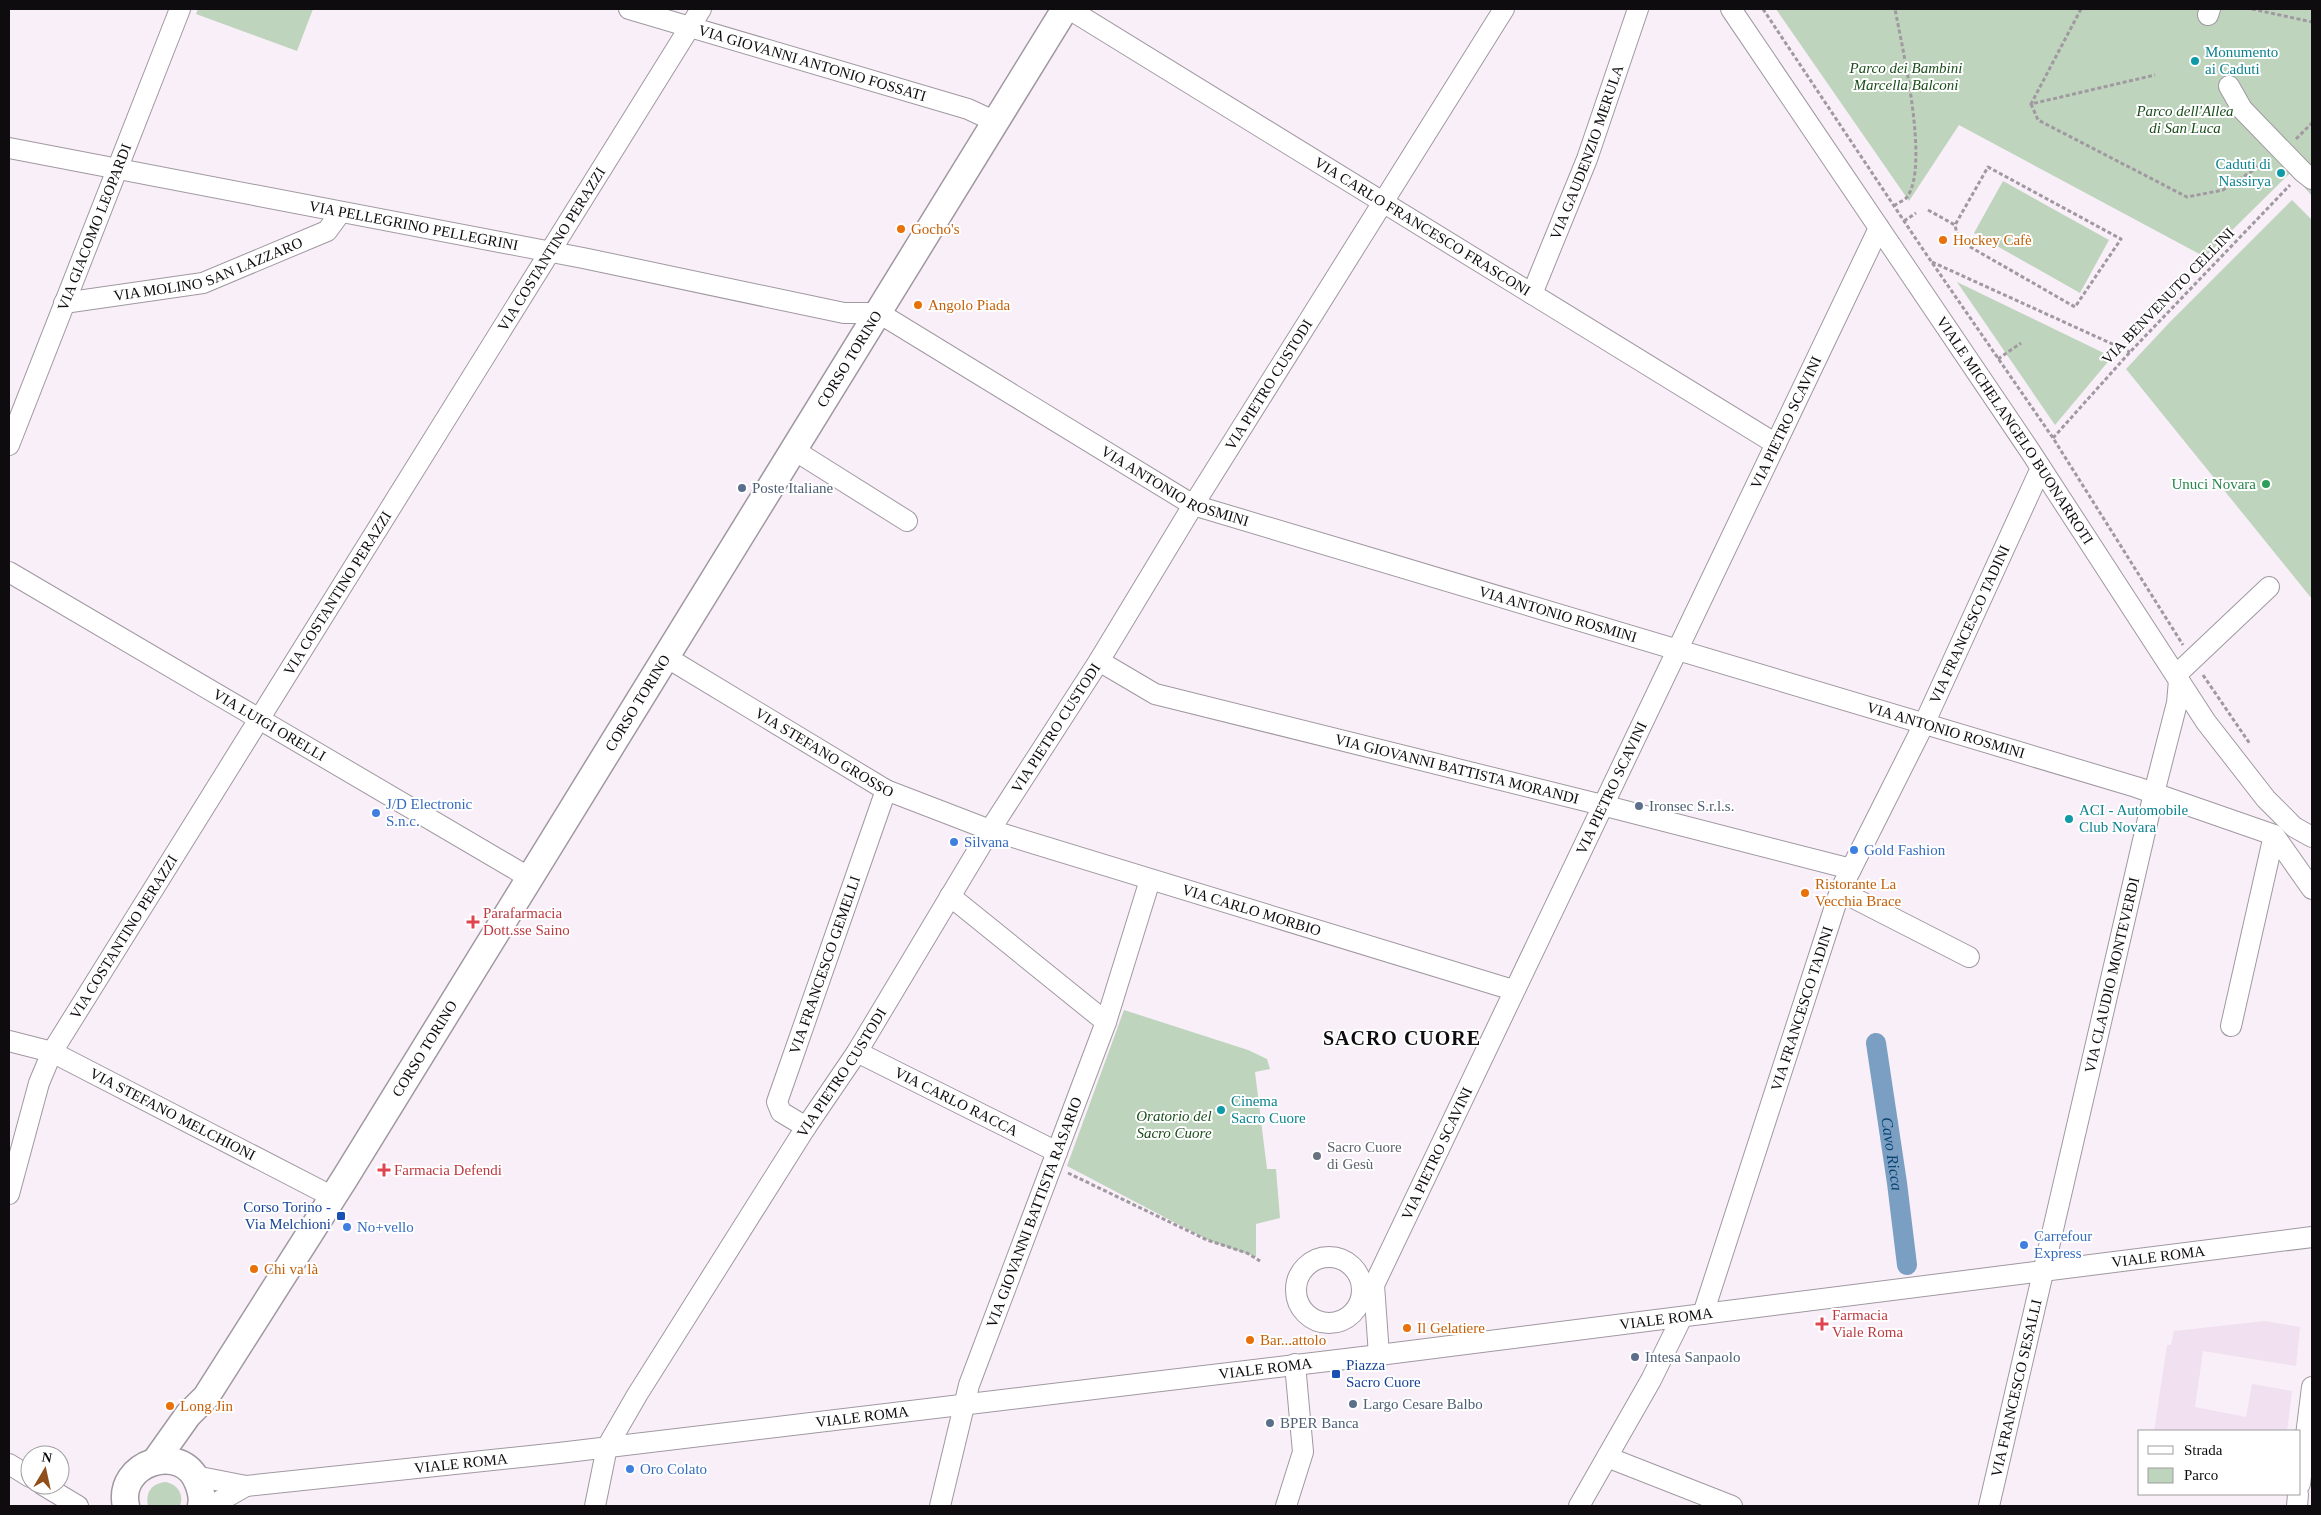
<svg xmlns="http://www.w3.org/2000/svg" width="2321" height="1515" font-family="Georgia,serif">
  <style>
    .built { fill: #f0e0f0 }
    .green { fill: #bed4bc }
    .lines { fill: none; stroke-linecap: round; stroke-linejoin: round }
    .canal { stroke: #7b9fc3; stroke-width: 20 }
    .minor-casing { stroke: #a098a1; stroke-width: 22 }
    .major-casing { stroke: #a098a1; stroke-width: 29 }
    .path { stroke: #a199a1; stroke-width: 3; stroke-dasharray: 4 2.5; stroke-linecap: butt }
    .minor { stroke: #fff; stroke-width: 20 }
    .major { stroke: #fff; stroke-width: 26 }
    .culture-dot { fill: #0f9aa8; stroke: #fff; stroke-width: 2 }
    .food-dot { fill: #e8710a; stroke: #fff; stroke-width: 2 }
    .leisure-dot { fill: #2e9e5b; stroke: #fff; stroke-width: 2 }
    .service-dot { fill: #5c6f8a; stroke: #fff; stroke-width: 2 }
    .shop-dot { fill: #3f7fe0; stroke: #fff; stroke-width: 2 }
    .health-dot { fill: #e0444e; stroke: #fff; stroke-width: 2 }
    .worship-dot { fill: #6b7280; stroke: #fff; stroke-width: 2 }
    .transit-dot { fill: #1a4fb4; stroke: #fff; stroke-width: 2 }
    .labels { text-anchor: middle; stroke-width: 4; stroke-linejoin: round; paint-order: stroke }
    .culture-label { font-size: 15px; fill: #0d838f; stroke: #fff; text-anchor: start }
    .street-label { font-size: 15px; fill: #0f0c0f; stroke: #fff }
    .park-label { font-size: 15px; font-style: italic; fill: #1a4d1b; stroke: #fff }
    .food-label { font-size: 15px; fill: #c56008; stroke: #fff; text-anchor: start }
    .leisure-label { font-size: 15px; fill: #27864d; stroke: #fff; text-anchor: end }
    .service-label { font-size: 15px; fill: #4e5e75; stroke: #fff; text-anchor: start }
    .shop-label { font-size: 15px; fill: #366cbe; stroke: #fff; text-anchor: start }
    .health-label { font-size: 15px; fill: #be3a42; stroke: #fff; text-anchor: start }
    .worship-label { font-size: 15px; fill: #5b616d; stroke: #fff; text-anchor: start }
    .transit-label { font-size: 15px; fill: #164399; stroke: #fff; text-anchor: end }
    .water-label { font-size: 16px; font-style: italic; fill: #094371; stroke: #fff }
    .district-label { font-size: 20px; font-weight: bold; letter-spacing: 1px; fill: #0f0c0f; stroke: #fff }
  </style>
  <rect width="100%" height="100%" fill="#f9eff9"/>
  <polygon class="built" points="2265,1321 2300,1327 2296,1366 2203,1351 2195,1407 2246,1417 2252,1384 2292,1391 2287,1431 2154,1431 2167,1345 2171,1345 2174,1331"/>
  <g class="green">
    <polygon points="198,9 313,9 297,51 196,14"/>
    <polygon points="1776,9 2312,9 2312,196 2291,172 2205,257 1959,125 1909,201"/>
    <polygon points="2003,181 2109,240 2080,293 1974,233"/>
    <polygon points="2292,200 2312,220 2312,599 2126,369 2169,323"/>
    <polygon points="1957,282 2112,357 2055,425"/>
    <polygon points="1124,1010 1248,1050 1267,1059 1270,1069 1255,1072 1267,1169 1276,1169 1280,1218 1256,1224 1256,1257 1210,1241 1067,1166"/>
    <path d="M166,1482c12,3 18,12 14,24h-32c-3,-14 4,-23 18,-24z"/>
  </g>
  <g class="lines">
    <path class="canal" id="s1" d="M1876,1043l21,140 10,82"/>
    <defs>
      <g id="minor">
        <path id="s2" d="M629,9l339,100 28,13"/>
        <path id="s3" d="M1069,9l707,435"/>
        <path id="s4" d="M1731,9l299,442 176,271 60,77 28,28 18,10"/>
        <polyline points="2208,15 2210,9"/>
        <polyline points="2229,86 2242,109 2303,172 2312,179"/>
        <path id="s5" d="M9,148l574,110 261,55h35l314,192 943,282 138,48"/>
        <path id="s6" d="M1532,294l55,-135 51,-150"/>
        <path id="s7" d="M64,303l139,-20 124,-52 14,-19"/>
        <path id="s8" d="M9,445l171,-436"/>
        <polyline points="794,450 907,521"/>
        <path id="s9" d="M9,572l521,306"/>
        <path id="s10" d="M666,657l220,133 104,40 523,160"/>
        <path id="s11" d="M1099,661l56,33 447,111 249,64"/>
        <polyline points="2176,675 2269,587"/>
        <polyline points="2274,835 2312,889"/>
        <polyline points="1840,891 1969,957"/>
        <polyline points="950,896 1106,1022"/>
        <polyline points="2231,1026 2274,835"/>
        <path id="s12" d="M9,1041l43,11 281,145"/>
        <path id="s13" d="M857,1052l200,100"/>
        <path id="s14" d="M806,1127l-25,-15 -4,-10 109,-312"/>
        <path id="s15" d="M9,1194l30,-111 13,-31 649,-1043"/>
        <circle cx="1329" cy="1290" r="33"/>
        <path id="s16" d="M1703,1314l137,-423 84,-167 117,-256"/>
        <path id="s17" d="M1379,1355l-5,-70 505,-1057"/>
        <polyline points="1607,1457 1732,1506"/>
        <polyline points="9,1464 30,1477"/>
        <path id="s18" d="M195,1476l51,10 313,-33 820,-98 933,-118"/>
        <polyline points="2300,1484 2312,1387"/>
        <polyline points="43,1485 78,1506"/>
        <polyline points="211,1506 246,1486"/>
        <path id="s19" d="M595,1506l12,-59 30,-52 169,-268 51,-75 133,-222 109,-169 90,-149 315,-503"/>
        <path id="s20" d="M940,1506l29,-121 137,-363 44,-142"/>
        <polyline points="1286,1506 1303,1452 1295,1364"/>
        <polyline points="1579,1506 1651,1380 1682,1317"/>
        <path id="s21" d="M1989,1506l165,-713 23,-90 2,-23"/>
        <polyline points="2297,1506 2298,1494"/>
      </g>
      <g id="major">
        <path id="s22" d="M156,1460l32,-45 18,-18 139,-219 720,-1169"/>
        <path d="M126,1506c-10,-43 56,-65 72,-23 3,8 5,15 3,23"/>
      </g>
    </defs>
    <use href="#minor" class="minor-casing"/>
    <use href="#major" class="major-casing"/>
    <g class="path">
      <polyline points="1763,9 1922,248 2053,438 2183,645"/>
      <polyline points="2081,9 2031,104 2155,75"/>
      <polyline points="2252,9 2312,22"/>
      <polyline points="2031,104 2038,120 2187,197 2223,190 2252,171 2265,158"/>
      <polyline points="2296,139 2312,123"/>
      <path d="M1894,206c3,-3 10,-5 13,-9 23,-31 -5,-150 -12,-188"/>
      <polyline points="1928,210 1955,225 1957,234 1965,244 2075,307 2121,239 1988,167 1955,225"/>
      <polyline points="1904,221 1916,213"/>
      <polyline points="1932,262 2130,352"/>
      <polyline points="1998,359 2021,343"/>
      <polyline points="2053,438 2130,352 2290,185"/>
      <polyline points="2203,675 2250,744"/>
      <polyline points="1068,1173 1207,1240 1247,1253 1260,1261"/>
    </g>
    <use href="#minor" class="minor"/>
    <use href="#major" class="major"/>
  </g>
  <g class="culture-dot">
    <circle cx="2195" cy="61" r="5"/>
    <circle cx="2281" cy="173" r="5"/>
    <circle cx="2069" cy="819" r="5"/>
    <circle cx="1221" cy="1110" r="5"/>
  </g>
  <g class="food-dot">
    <circle cx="901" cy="229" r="5"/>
    <circle cx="1943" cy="240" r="5"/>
    <circle cx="918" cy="305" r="5"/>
    <circle cx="1805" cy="893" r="5"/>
    <circle cx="254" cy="1269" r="5"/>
    <circle cx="1407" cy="1328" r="5"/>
    <circle cx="1250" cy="1340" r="5"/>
    <circle cx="170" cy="1406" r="5"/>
  </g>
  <circle class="leisure-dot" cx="2266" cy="484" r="5"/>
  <g class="service-dot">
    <circle cx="742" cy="488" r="5"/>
    <circle cx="1639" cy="806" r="5"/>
    <circle cx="1635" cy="1357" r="5"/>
    <circle cx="1353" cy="1404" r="5"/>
    <circle cx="1270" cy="1423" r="5"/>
  </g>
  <g class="shop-dot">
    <circle cx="376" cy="813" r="5"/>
    <circle cx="954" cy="842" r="5"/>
    <circle cx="1854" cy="850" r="5"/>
    <circle cx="347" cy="1227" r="5"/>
    <circle cx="2024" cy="1245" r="5"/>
    <circle cx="630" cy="1469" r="5"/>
  </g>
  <g class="health-dot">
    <path d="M470.5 914.5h5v5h5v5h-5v5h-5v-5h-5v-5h5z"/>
    <path d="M381.5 1162.5h5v5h5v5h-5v5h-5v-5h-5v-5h5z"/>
    <path d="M1819.5 1316.5h5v5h5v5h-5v5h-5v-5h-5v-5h5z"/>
  </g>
  <circle class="worship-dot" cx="1317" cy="1156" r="5"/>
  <g class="transit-dot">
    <rect x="336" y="1211" width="10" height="10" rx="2.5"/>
    <rect x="1331" y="1369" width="10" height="10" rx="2.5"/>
  </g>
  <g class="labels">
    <g class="culture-label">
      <text x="2205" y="57">Monumento<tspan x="2205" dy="17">ai Caduti</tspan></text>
      <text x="2271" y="169" text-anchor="end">Caduti di<tspan x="2271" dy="17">Nassirya</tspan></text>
      <text x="2079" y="815">ACI - Automobile<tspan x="2079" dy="17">Club Novara</tspan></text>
      <text x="1231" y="1106">Cinema<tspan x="1231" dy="17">Sacro Cuore</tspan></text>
    </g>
    <g class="street-label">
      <text dy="5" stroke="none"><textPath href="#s2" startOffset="191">VIA GIOVANNI ANTONIO FOSSATI</textPath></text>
      <text dy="5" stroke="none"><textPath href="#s6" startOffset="152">VIA GAUDENZIO MERULA</textPath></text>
      <text dy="5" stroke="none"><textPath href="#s5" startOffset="412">VIA PELLEGRINO PELLEGRINI</textPath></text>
      <text dy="5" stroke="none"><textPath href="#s8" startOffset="234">VIA GIACOMO LEOPARDI</textPath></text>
      <text dy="5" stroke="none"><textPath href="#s3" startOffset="415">VIA CARLO FRANCESCO FRASCONI</textPath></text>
      <text dy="5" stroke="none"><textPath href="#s15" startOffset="1094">VIA COSTANTINO PERAZZI</textPath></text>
      <text dy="5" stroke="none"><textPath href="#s7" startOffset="149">VIA MOLINO SAN LAZZARO</textPath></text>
      <text transform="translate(2168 296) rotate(-46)" y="5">VIA BENVENUTO CELLINI</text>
      <text dy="5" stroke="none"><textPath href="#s22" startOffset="1302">CORSO TORINO</textPath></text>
      <text dy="5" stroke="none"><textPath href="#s19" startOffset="1312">VIA PIETRO CUSTODI</textPath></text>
      <text dy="5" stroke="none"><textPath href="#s17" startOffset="1026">VIA PIETRO SCAVINI</textPath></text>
      <text dy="5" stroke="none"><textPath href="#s4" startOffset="508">VIALE MICHELANGELO BUONARROTI</textPath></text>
      <text dy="5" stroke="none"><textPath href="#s5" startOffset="1230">VIA ANTONIO ROSMINI</textPath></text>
      <text dy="5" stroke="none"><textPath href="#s15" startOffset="689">VIA COSTANTINO PERAZZI</textPath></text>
      <text dy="5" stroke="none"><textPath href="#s5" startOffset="1635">VIA ANTONIO ROSMINI</textPath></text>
      <text dy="5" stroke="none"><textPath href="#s16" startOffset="741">VIA FRANCESCO TADINI</textPath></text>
      <text dy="5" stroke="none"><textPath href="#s22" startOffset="898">CORSO TORINO</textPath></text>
      <text dy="5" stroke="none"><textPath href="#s9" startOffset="302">VIA LUIGI ORELLI</textPath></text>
      <text dy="5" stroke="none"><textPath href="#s19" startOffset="908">VIA PIETRO CUSTODI</textPath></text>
      <text dy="5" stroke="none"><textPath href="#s5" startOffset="2040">VIA ANTONIO ROSMINI</textPath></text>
      <text dy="5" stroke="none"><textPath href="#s10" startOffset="185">VIA STEFANO GROSSO</textPath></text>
      <text dy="5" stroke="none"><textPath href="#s11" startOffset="376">VIA GIOVANNI BATTISTA MORANDI</textPath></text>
      <text dy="5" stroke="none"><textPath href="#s17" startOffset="621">VIA PIETRO SCAVINI</textPath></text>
      <text dy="5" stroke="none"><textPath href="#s10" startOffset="642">VIA CARLO MORBIO</textPath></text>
      <text dy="5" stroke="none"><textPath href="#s15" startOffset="284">VIA COSTANTINO PERAZZI</textPath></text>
      <text dy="5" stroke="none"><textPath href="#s14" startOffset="185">VIA FRANCESCO GEMELLI</textPath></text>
      <text dy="5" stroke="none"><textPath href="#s21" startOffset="545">VIA CLAUDIO MONTEVERDI</textPath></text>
      <text dy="5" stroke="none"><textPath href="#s16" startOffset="321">VIA FRANCESCO TADINI</textPath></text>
      <text dy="5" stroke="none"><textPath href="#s22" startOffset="492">CORSO TORINO</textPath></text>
      <text dy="5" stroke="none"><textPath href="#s19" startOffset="502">VIA PIETRO CUSTODI</textPath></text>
      <text dy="5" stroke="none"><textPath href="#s13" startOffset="111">VIA CARLO RACCA</textPath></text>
      <text dy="5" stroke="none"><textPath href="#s12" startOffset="180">VIA STEFANO MELCHIONI</textPath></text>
      <text dy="5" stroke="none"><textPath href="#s17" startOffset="216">VIA PIETRO SCAVINI</textPath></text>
      <text dy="5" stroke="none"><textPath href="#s20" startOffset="309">VIA GIOVANNI BATTISTA RASARIO</textPath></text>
      <text dy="5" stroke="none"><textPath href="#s18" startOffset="1978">VIALE ROMA</textPath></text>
      <text dy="5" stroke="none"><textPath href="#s18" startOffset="1482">VIALE ROMA</textPath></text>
      <text dy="5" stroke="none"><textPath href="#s18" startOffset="1078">VIALE ROMA</textPath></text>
      <text dy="5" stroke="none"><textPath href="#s21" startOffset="121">VIA FRANCESCO SESALLI</textPath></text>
      <text dy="5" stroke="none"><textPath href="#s18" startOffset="672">VIALE ROMA</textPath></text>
      <text dy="5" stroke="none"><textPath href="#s18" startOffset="268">VIALE ROMA</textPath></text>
    </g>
    <g class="park-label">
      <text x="1906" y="73">Parco dei Bambini<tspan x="1906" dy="17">Marcella Balconi</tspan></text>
      <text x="2185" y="116">Parco dell'Allea<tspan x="2185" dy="17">di San Luca</tspan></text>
      <text x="1174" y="1121">Oratorio del<tspan x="1174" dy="17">Sacro Cuore</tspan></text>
    </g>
    <g class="food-label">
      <text x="911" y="234">Gocho's</text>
      <text x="1953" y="245">Hockey Cafè</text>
      <text x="928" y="310">Angolo Piada</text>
      <text x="1815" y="889">Ristorante La<tspan x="1815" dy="17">Vecchia Brace</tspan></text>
      <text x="264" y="1274">Chi va là</text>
      <text x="1417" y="1333">Il Gelatiere</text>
      <text x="1260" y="1345">Bar...attolo</text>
      <text x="180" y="1411">Long Jin</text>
    </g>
    <g class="leisure-label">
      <text x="2256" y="489">Unuci Novara</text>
    </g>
    <g class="service-label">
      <text x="752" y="493">Poste Italiane</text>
      <text x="1649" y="811">Ironsec S.r.l.s.</text>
      <text x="1645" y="1362">Intesa Sanpaolo</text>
      <text x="1363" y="1409">Largo Cesare Balbo</text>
      <text x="1280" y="1428">BPER Banca</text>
    </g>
    <g class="shop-label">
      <text x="386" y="809">J/D Electronic<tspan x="386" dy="17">S.n.c.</tspan></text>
      <text x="964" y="847">Silvana</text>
      <text x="1864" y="855">Gold Fashion</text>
      <text x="357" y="1232">No+vello</text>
      <text x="2034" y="1241">Carrefour<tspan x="2034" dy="17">Express</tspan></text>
      <text x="640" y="1474">Oro Colato</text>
    </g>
    <g class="health-label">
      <text x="483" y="918">Parafarmacia<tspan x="483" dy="17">Dott.sse Saino</tspan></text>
      <text x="394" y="1175">Farmacia Defendi</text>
      <text x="1832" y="1320">Farmacia<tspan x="1832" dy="17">Viale Roma</tspan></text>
    </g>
    <g class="worship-label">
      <text x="1327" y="1152">Sacro Cuore<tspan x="1327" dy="17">di Gesù</tspan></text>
    </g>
    <g class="transit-label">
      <text x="331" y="1212">Corso Torino -<tspan x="331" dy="17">Via Melchioni</tspan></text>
      <text x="1346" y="1370" text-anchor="start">Piazza<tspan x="1346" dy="17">Sacro Cuore</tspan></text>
    </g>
    <g class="water-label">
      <text dy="6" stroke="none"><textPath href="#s1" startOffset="112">Cavo Ricca</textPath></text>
    </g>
    <g class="district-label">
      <text x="1402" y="1045">SACRO CUORE</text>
    </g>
  </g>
  <rect width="2321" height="1515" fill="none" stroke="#0f0c0f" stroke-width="20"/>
  <rect x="2138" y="1430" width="162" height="65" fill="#ffffff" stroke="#9f9e9f"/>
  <rect x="2148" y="1446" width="25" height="8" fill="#ffffff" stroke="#9f9e9f"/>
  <text x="2184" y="1455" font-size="15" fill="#0f0c0f">Strada</text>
  <rect x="2148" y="1468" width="25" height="15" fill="#bed4bc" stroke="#9f9e9f"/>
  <text x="2184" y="1480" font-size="15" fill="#0f0c0f">Parco</text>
  <g transform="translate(45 1470) rotate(9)"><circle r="24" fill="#ffffff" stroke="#9f9e9f"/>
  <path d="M0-4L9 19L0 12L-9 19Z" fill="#904e1b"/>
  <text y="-8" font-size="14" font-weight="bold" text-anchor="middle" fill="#0f0c0f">N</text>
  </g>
</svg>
